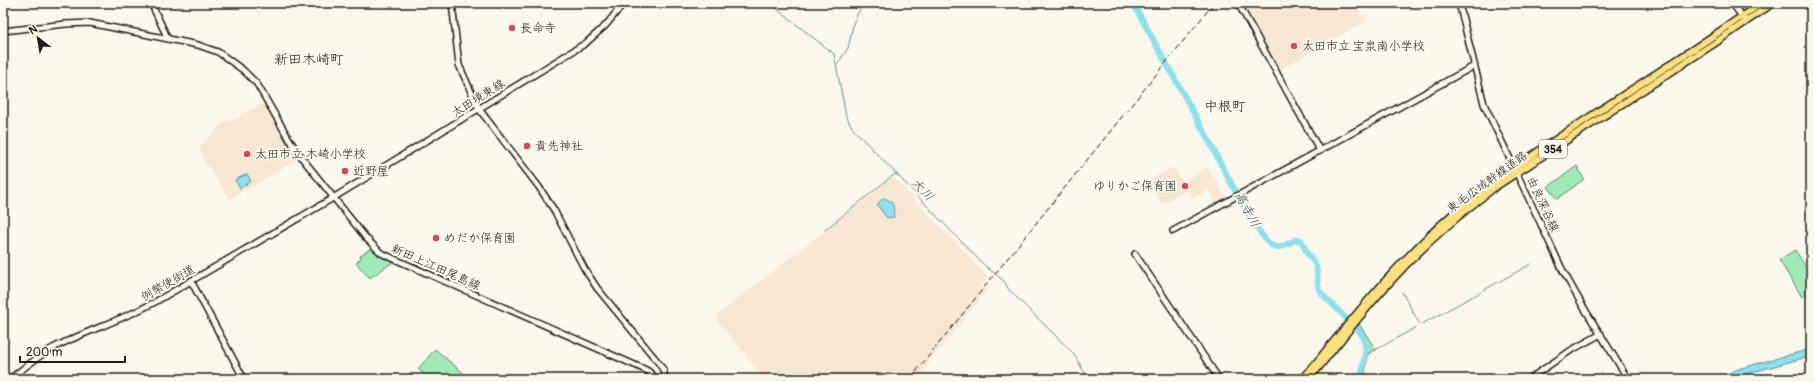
<svg xmlns="http://www.w3.org/2000/svg" width="1814" height="382" font-family="Pangolin,'Klee One',sans-serif">
  <style>
    .built { fill: #f7e6d4 }
    .green { fill: #a1eab8; stroke: #5e836a }
    .water { fill: #8fdfed; stroke: #619199 }
    .lines { fill: none; stroke-linecap: round; stroke-linejoin: round }
    .stream { stroke: #619199; stroke-width: 1 }
    .river { stroke: #8fdfed; stroke-width: 6 }
    .secondary-casing { stroke: #1c1c1c; stroke-width: 8 }
    .highway-casing { stroke: #1c1c1c; stroke-width: 9 }
    .secondary { stroke: #fbf7ec; stroke-width: 5 }
    .highway { stroke: #fbe080; stroke-width: 6 }
    .rail { stroke: #1c1c1c; stroke-width: 1; stroke-dasharray: 6 3; stroke-linecap: butt }
    .poi-dot { fill: #d1495b; stroke: #fbf7ec; stroke-width: 1.5 }
    .labels { text-anchor: middle; stroke-width: 4; stroke-linejoin: round; paint-order: stroke }
    .shield { fill: #fbf7ec; stroke: #5f5e5a; stroke-width: 1 }
    .shield-label { font-size: 11px; font-weight: bold; fill: #1c1c1c }
    .poi-label { font-size: 12px; fill: #1c1c1c; stroke: #fbf7ec; text-anchor: start }
    .street-label { font-size: 12px; fill: #1c1c1c; stroke: #fbf7ec }
    .water-label { font-size: 13px; font-style: italic; fill: #3e565b; stroke: #fbf7ec }
    .quarter-label { font-size: 14px; fill: #1c1c1c; stroke: #fbf7ec }
  </style>
  <rect width="100%" height="100%" fill="#fbf7ec"/>
  <filter id="ink" filterUnits="userSpaceOnUse"><feTurbulence type="fractalNoise" baseFrequency=".025" numOctaves="2"/><feDisplacementMap in="SourceGraphic" scale="8" xChannelSelector="R" yChannelSelector="G"/><feConvolveMatrix kernelMatrix="1 2 1 2 8 2 1 2 1" color-interpolation-filters="sRGB"/></filter>
  <g filter="url(#ink)">
    <g class="built">
      <polygon points="1243,3 1354,3 1365,22 1279,70"/>
      <polygon points="264,103 296,157 295,161 230,199 205,162 199,148 224,122 229,122"/>
      <polygon points="1174,167 1183,182 1208,167 1226,200 1217,205 1208,190 1193,199 1187,190 1162,204 1149,180"/>
      <polygon points="893,177 988,277 980,286 986,291 916,379 766,379 745,356 746,353 739,347 717,320 717,315"/>
    </g>
    <g class="green">
      <polygon points="1577,166 1584,179 1557,199 1548,187"/>
      <polygon points="371,248 383,257 393,262 370,278 356,263 361,258 360,256"/>
      <polygon points="1795,250 1811,275 1811,291 1802,297 1779,260"/>
      <polygon points="1359,324 1376,350 1370,352 1368,355 1364,379 1367,345 1357,327"/>
      <polygon points="435,349 468,377 466,379 430,379 418,369"/>
    </g>
    <g class="water">
      <polygon points="247,174 251,181 240,188 235,180"/>
      <path d="M883,198c13,3 10,9 11,19l-7,1 -10,-13z"/>
      <polygon points="1811,349 1811,358 1804,358 1749,373 1732,379 1714,379 1741,368"/>
    </g>
    <g class="lines">
      <g class="stream">
        <polyline points="769,3 834,54 846,116 853,129 983,264 1004,281 1009,290 1067,347 1075,356 1088,379"/>
        <polyline points="1737,3 1740,7 1745,8 1752,3"/>
        <polyline points="837,65 848,48 854,21 861,7 860,3"/>
        <polyline points="825,230 892,176 897,174"/>
        <polyline points="1484,290 1531,264"/>
        <polyline points="1402,292 1419,323"/>
        <polyline points="1420,325 1481,292"/>
        <polyline points="1375,350 1417,327"/>
        <polyline points="1370,353 1374,350"/>
      </g>
      <path class="river" d="M1133,3c25,46 50,91 75,136 10,19 50,100 65,107 11,5 19,-9 28,-6l6,13 9,12 3,26 41,41 4,8 2,9 -5,30"/>
      <defs>
        <g id="secondary">
          <polyline points="151,3 168,39"/>
          <polyline points="452,3 459,65 479,109 539,187 554,210 584,268 597,288 658,362 664,371 664,379"/>
          <polyline points="1238,3 1320,151"/>
          <polyline points="1459,3 1484,104 1494,125 1563,271 1581,303 1628,379"/>
          <polyline points="1732,3 1746,22"/>
          <polyline points="3,31 66,24 90,23 198,45 218,52 243,70 257,84 289,139 302,158 366,238 381,253 637,366 648,371 657,379"/>
          <polyline points="1173,231 1474,66"/>
          <polyline points="1135,254 1219,379"/>
          <polyline points="191,281 244,379"/>
          <path d="M10,379c14,-11 28,-23 43,-31 33,-17 69,-28 102,-46l178,-104 253,-155 20,-18 18,-22"/>
          <polyline points="1529,379 1570,351 1601,334"/>
        </g>
        <g id="highway">
          <path d="M1303,379c54,-66 107,-133 175,-186 18,-14 36,-25 55,-38 75,-52 154,-99 228,-152"/>
          <path d="M1309,379c27,-32 52,-66 80,-96 32,-36 68,-67 106,-96l220,-144 58,-40"/>
        </g>
      </defs>
      <use href="#secondary" class="secondary-casing"/>
      <use href="#highway" class="highway-casing"/>
      <use href="#secondary" class="secondary"/>
      <use href="#highway" class="highway"/>
      <polyline class="rail" points="910,379 1214,3"/>
    </g>
  </g>
  <g class="poi-dot">
    <circle cx="512" cy="28" r="4"/>
    <circle cx="1294" cy="46" r="4"/>
    <circle cx="527" cy="146" r="4"/>
    <circle cx="247" cy="154" r="4"/>
    <circle cx="345" cy="171" r="4"/>
    <circle cx="1185" cy="186" r="4"/>
    <circle cx="436" cy="238" r="4"/>
  </g>
  <g class="labels">
    <rect class="shield" x="1539" y="140" width="28" height="18" rx="3"/>
    <g class="shield-label">
      <text x="1553" y="153">354</text>
    </g>
    <g class="poi-label">
      <text x="520" y="32">長命寺</text>
      <text x="1302" y="50">太田市立 宝泉南小学校</text>
      <text x="535" y="150">貴先神社</text>
      <text x="255" y="158">太田市立 木崎小学校</text>
      <text x="353" y="175">近野屋</text>
      <text x="1177" y="190" text-anchor="end">ゆりかご保育園</text>
      <text x="444" y="242">めだか保育園</text>
    </g>
    <g class="street-label">
      <text transform="translate(478 98) rotate(-32)" y="4">太田境東線</text>
      <text transform="translate(1487 182) rotate(-36)" y="4">東毛広域幹線道路</text>
      <text transform="translate(1543 204) rotate(65)" y="4">由良深谷線</text>
      <text transform="translate(436 267) rotate(24)" y="4">新田上江田尾島線</text>
      <text transform="translate(168 283) rotate(-30)" y="4">例幣使街道</text>
    </g>
    <g class="water-label">
      <text transform="translate(923 189) rotate(46)" y="5">大川</text>
      <text transform="translate(1248 209) rotate(61)" y="5">高寺川</text>
    </g>
    <g class="quarter-label">
      <text x="309" y="64">新田木崎町</text>
      <text x="1225" y="111">中根町</text>
    </g>
  </g>
  <rect width="1814" height="382" fill="none" stroke="#fbf7ec" stroke-width="16"/>
  <rect x="8" y="8" width="1798" height="366" fill="none" stroke="#1c1c1c" stroke-width="1.5" filter="url(#ink)"/>
  <g transform="translate(38 38) rotate(329)" stroke="#fbf7ec" stroke-width="3" paint-order="stroke">
  <path d="M0-3L7 15L0 10L-7 15Z" fill="#1c1c1c"/>
  <text y="-6" font-size="11" font-weight="bold" text-anchor="middle" fill="#1c1c1c">N</text>
  </g>
  <path d="M20 356v6h105v-6" fill="none" stroke="#1c1c1c" stroke-width="2"/>
  <text x="26" y="356" font-size="12" fill="#1c1c1c" stroke="#fbf7ec" stroke-width="3" paint-order="stroke">200 m</text>
</svg>
